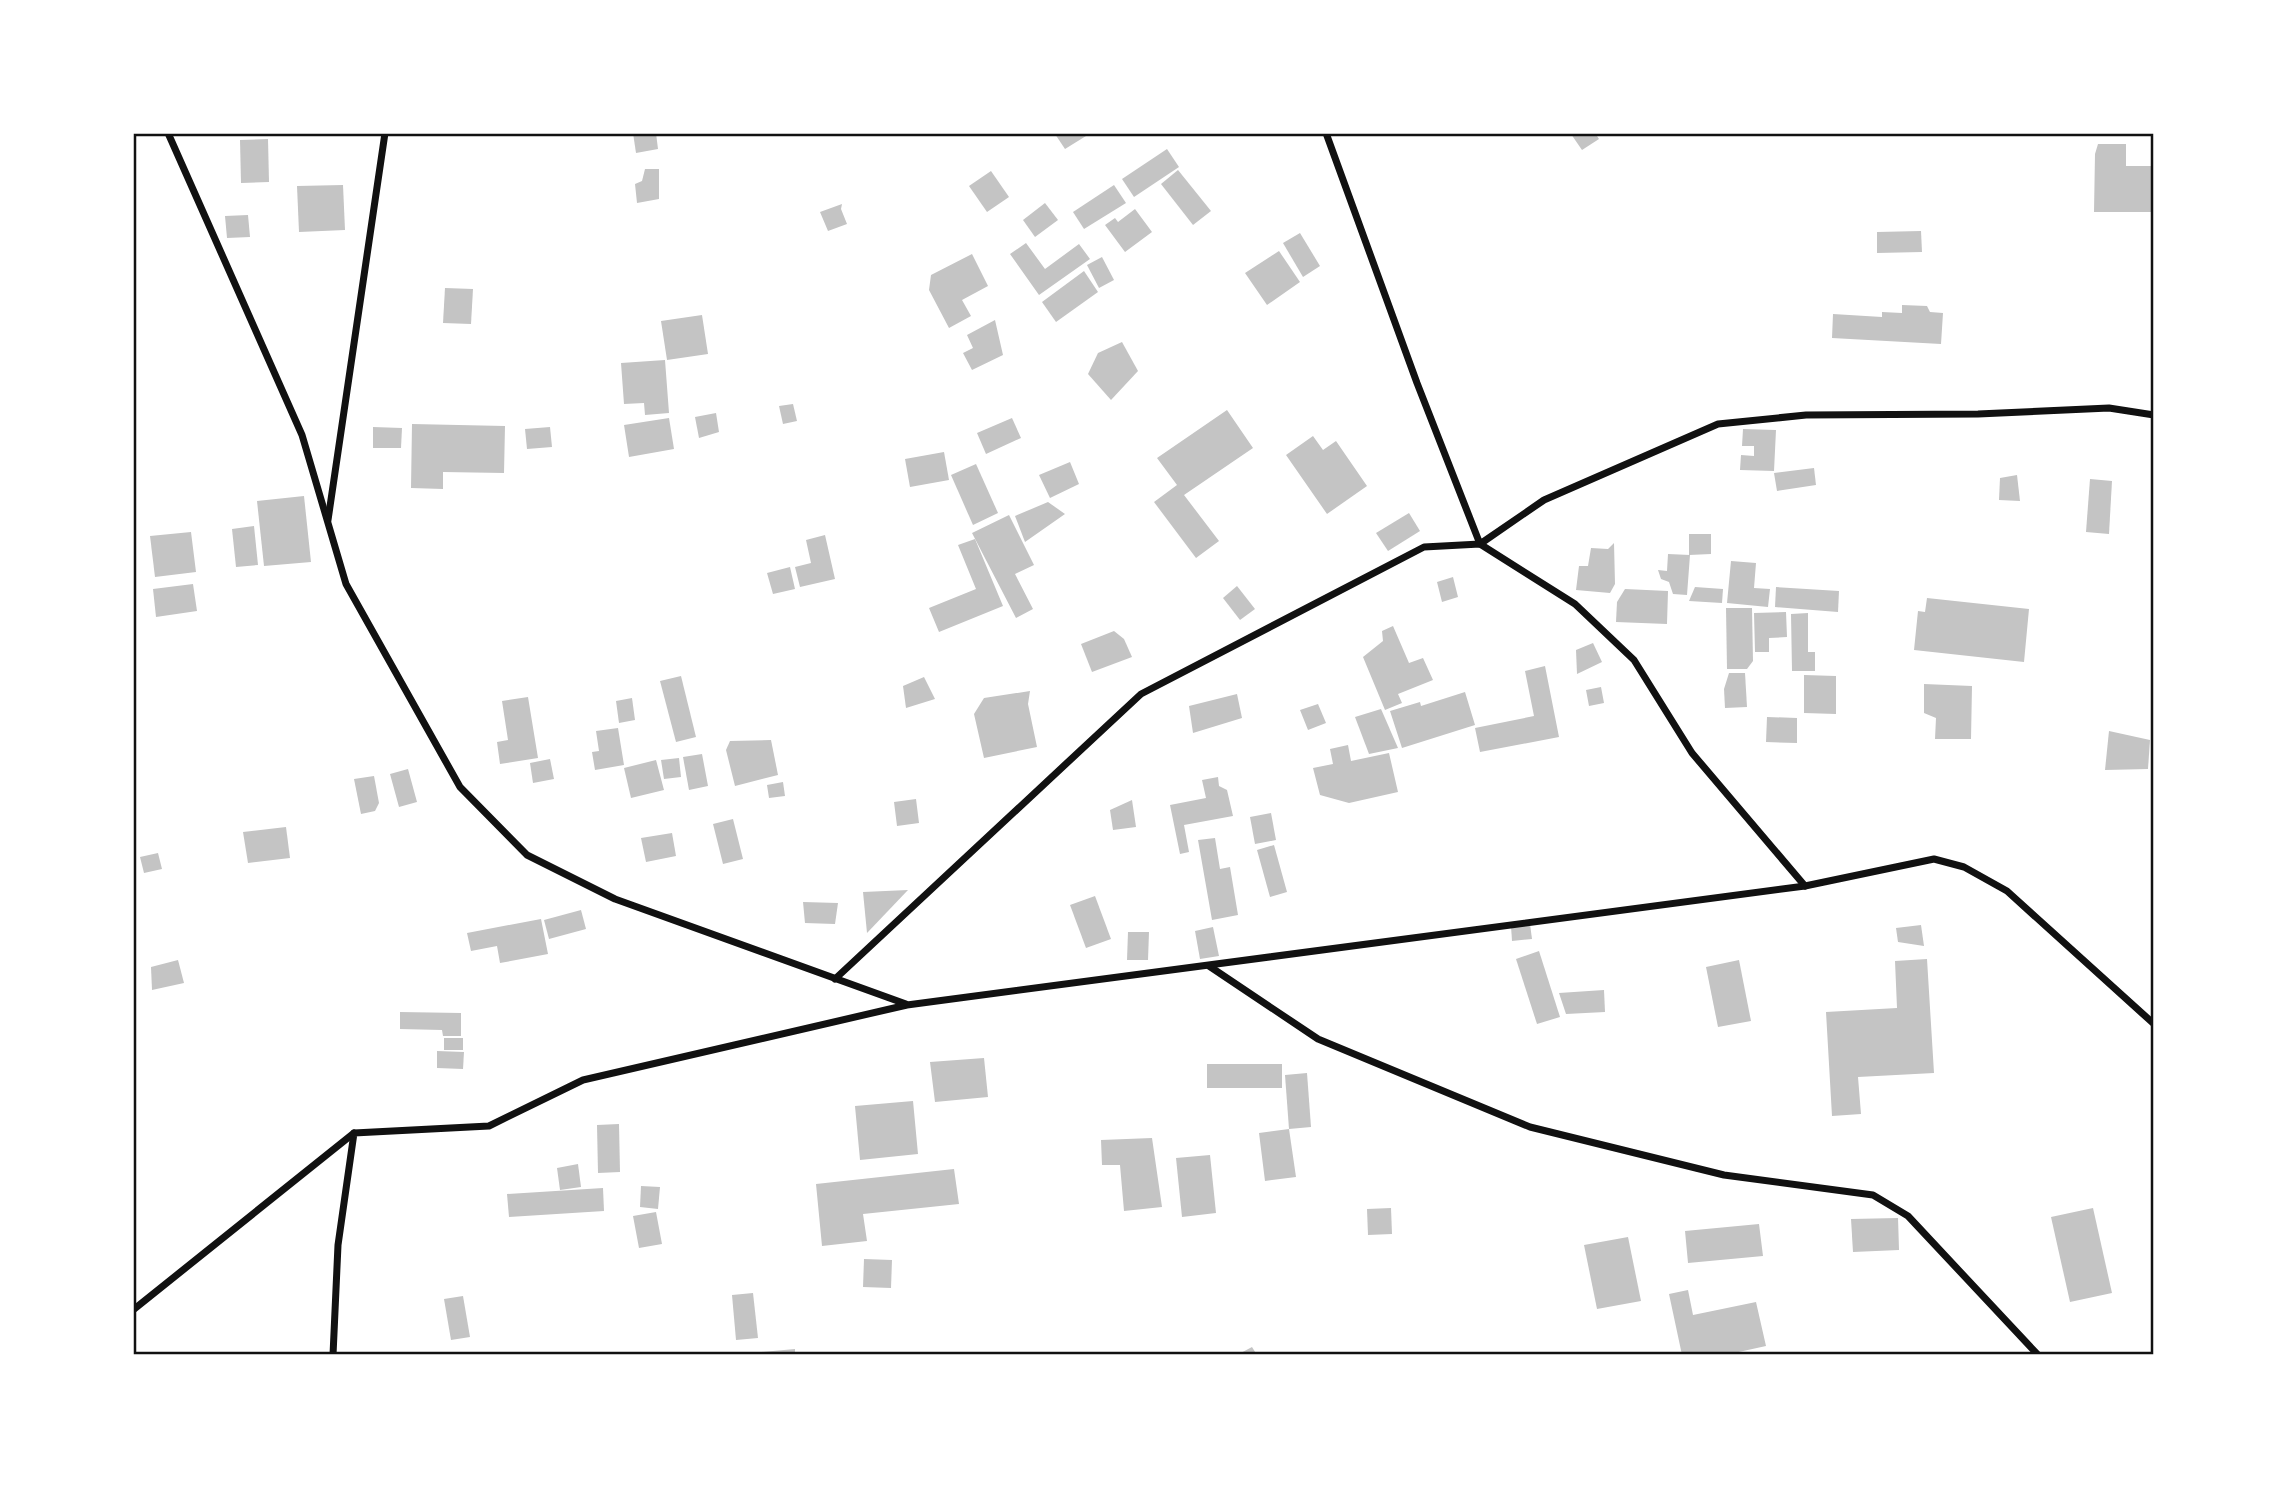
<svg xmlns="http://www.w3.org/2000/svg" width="2287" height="1488" font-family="Montserrat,sans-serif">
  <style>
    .building { fill: #c4c4c4 }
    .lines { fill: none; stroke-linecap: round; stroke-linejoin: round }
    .minor { stroke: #111; stroke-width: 7 }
    .neatline { fill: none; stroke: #111; stroke-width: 2.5 }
  </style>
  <rect width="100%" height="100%" fill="#fff"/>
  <g class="building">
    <polygon points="633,133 656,133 658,149 636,153"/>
    <polygon points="1084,133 1086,136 1065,149 1055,134"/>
    <polygon points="1574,133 1595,133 1599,139 1582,150 1571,134"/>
    <polygon points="268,139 269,182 241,183 240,140"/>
    <polygon points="2098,144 2126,144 2126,166 2154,166 2154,212 2094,212 2095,154"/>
    <polygon points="1167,149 1179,167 1134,197 1122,179"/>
    <polygon points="645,169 659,169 659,199 637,203 635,184 642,181"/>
    <polygon points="1178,170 1211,211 1193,225 1161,184"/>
    <polygon points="991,171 1009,197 987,212 969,186"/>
    <polygon points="343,185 345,230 299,232 297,186"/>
    <polygon points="1114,185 1126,203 1084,229 1073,212"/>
    <polygon points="1045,203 1058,220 1035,237 1023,220"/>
    <polygon points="842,204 841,209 847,224 828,231 820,212"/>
    <polygon points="1135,209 1152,232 1125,252 1105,225 1115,218 1118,222"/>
    <polygon points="248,215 250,237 227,238 225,216"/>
    <polygon points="1921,231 1922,252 1877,253 1877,232"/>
    <polygon points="1300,233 1320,266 1303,277 1283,243"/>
    <polygon points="1026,243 1045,269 1079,244 1090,259 1039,295 1010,254"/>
    <polygon points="1279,251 1300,282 1267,305 1245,273"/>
    <polygon points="972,254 988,286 962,300 971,316 949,328 929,290 931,275"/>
    <polygon points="1102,257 1114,280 1099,288 1087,265"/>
    <polygon points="1084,271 1098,292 1056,322 1042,302"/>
    <polygon points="445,288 473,289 471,324 443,323"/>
    <polygon points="1902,305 1927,306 1930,312 1943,313 1941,344 1832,338 1833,314 1882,317 1882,312 1902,313"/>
    <polygon points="702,315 708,354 667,360 661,321"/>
    <polygon points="995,320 1003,355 972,370 963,353 973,348 967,335"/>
    <polygon points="1122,342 1138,371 1111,400 1088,374 1098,353"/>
    <polygon points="665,360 669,413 645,415 644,403 624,404 621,363"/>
    <polygon points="793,404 797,421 783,424 779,406"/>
    <polygon points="1227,410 1253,448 1184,495 1219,541 1196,558 1154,502 1177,485 1157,458"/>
    <polygon points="716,413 719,432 699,438 695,417"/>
    <polygon points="669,418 674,449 629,457 624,425"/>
    <polygon points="1012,418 1021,438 986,454 977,433"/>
    <polygon points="412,424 505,426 504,473 443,472 443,489 411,488"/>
    <polygon points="373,427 402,428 401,448 373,448"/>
    <polygon points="550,427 552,447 527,449 525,429"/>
    <polygon points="1743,429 1776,430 1774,471 1740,470 1741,455 1754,456 1754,446 1742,446"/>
    <polygon points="1313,436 1323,450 1336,441 1367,486 1327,514 1286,455"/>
    <polygon points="944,452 949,480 910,487 905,459"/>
    <polygon points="1070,462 1079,484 1050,498 1039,475"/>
    <polygon points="976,464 998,513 973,525 951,475"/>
    <polygon points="1814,468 1816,485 1777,491 1774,473"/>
    <polygon points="2017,475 2020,501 1999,500 2000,478"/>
    <polygon points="2090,479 2112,481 2109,534 2086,532"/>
    <polygon points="304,496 311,562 264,566 257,501"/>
    <polygon points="1048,502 1065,514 1025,542 1015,516"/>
    <polygon points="1409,513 1420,531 1388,551 1376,533"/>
    <polygon points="1009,515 1034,565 1015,574 1033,609 1016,618 972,533"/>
    <polygon points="254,526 258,565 236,567 232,529"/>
    <polygon points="191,532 196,572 155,577 150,536"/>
    <polygon points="1689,534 1711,534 1711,554 1689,555"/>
    <polygon points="825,535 835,579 800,587 795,567 811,563 806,540"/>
    <polygon points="975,539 1003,606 939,632 929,608 976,589 958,545"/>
    <polygon points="1614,543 1615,584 1610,593 1576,590 1579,566 1588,566 1591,548 1608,549"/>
    <polygon points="1668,554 1690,555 1687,595 1673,594 1669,582 1661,579 1658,570 1667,571"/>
    <polygon points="1731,561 1756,563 1754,588 1770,589 1768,607 1727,603"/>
    <polygon points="790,567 795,589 773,594 767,573"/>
    <polygon points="1453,577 1458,597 1442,602 1437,582"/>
    <polygon points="193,584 197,611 156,617 153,589"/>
    <polygon points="1237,586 1255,609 1240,620 1223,598"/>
    <polygon points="1695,587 1723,589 1722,603 1689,601"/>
    <polygon points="1776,587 1839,591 1838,612 1775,607"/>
    <polygon points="1625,589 1668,591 1667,624 1616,622 1617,602"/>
    <polygon points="1927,598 2029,609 2024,662 1914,650 1918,611 1925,612"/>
    <polygon points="1726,608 1752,608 1753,661 1747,669 1727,669"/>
    <polygon points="1786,612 1787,637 1769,638 1769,652 1755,652 1754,613"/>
    <polygon points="1808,613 1808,652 1815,652 1815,671 1792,671 1791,614"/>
    <polygon points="1393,626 1409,663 1423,658 1433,680 1398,694 1402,703 1385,710 1363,657 1383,641 1382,631"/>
    <polygon points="1114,631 1124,639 1132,657 1092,672 1081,644"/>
    <polygon points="1593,643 1602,662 1577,674 1576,650"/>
    <polygon points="1545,666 1559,737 1480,752 1475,728 1534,716 1525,671"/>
    <polygon points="1729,673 1745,673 1747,707 1725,708 1724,689"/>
    <polygon points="1804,675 1836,676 1836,714 1804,713"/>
    <polygon points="681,676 696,737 676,742 660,681"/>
    <polygon points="924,677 935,699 906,708 903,686"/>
    <polygon points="1924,684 1972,686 1971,739 1935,739 1936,718 1924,713"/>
    <polygon points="1601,687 1604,703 1589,706 1586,690"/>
    <polygon points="1030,691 1028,704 1037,747 984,758 974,714 984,698"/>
    <polygon points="1465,692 1475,725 1402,748 1390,711 1420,702 1421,706"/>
    <polygon points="1237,694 1242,718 1193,733 1189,706"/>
    <polygon points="528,697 538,758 500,764 497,742 508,740 502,701"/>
    <polygon points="632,698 635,720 619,723 616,701"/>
    <polygon points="1318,704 1326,723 1308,730 1300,710"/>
    <polygon points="1381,709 1398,748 1369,754 1355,717"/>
    <polygon points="1767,717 1797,718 1797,743 1766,742"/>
    <polygon points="618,728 624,765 595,770 592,752 599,751 596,731"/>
    <polygon points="2109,731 2150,740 2148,769 2105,770"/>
    <polygon points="771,740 778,775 735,786 726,750 730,741"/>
    <polygon points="1348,745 1351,761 1389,753 1398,792 1349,803 1320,795 1313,768 1333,764 1330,749"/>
    <polygon points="702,754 708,786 689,790 683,757"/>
    <polygon points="679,758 681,777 664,779 661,760"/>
    <polygon points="550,759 554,779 533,783 530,763"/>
    <polygon points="656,760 664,790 631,798 624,768"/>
    <polygon points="408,769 417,802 399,807 390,774"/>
    <polygon points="374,776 379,803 375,811 361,814 354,779"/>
    <polygon points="1218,777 1219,786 1227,790 1233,816 1184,825 1189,852 1180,854 1170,805 1206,798 1202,780"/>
    <polygon points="783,782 785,796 769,798 767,785"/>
    <polygon points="916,799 919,823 897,826 894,802"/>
    <polygon points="1132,800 1136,827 1113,830 1110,810"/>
    <polygon points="1271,813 1276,840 1255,844 1250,817"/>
    <polygon points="733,819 743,859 723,864 713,824"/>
    <polygon points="286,827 290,858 248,863 243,832"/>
    <polygon points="672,833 676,856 646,862 641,838"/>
    <polygon points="1215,838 1220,869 1230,867 1238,915 1212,920 1198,840"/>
    <polygon points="1274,845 1287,892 1270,897 1257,850"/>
    <polygon points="158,853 162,869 144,873 140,857"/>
    <polygon points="908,890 867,933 863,892"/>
    <polygon points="1095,896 1111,939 1086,948 1070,905"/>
    <polygon points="803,902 838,903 835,924 805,923"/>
    <polygon points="581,910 586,929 549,939 544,920"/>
    <polygon points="541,919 548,954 500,963 497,946 471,951 467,933"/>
    <polygon points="1530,924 1532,939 1512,941 1511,926"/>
    <polygon points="1921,925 1924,946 1898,942 1896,928"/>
    <polygon points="1213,927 1219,956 1200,959 1195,931"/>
    <polygon points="1128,932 1149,932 1148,960 1127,960"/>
    <polygon points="1539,951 1560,1017 1537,1024 1516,959"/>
    <polygon points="1927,959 1934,1073 1858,1077 1861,1114 1832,1116 1826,1012 1897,1008 1895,961"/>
    <polygon points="178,960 184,983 152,990 151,967"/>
    <polygon points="1739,960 1751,1021 1718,1027 1706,967"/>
    <polygon points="1604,990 1605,1012 1566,1014 1559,993"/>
    <polygon points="400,1012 461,1013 461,1036 443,1036 442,1030 400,1029"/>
    <rect x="444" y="1038" width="19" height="12"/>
    <polygon points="437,1051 464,1052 463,1069 437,1068"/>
    <polygon points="984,1058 988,1097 935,1102 930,1062"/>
    <rect x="1207" y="1064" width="75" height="24"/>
    <polygon points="1307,1073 1311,1127 1289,1129 1285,1075"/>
    <polygon points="913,1101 918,1154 860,1160 855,1106"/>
    <polygon points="619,1124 620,1172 598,1173 597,1125"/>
    <polygon points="1289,1129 1296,1177 1265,1181 1259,1133"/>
    <polygon points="1152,1138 1162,1207 1124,1211 1120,1165 1102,1165 1101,1140"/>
    <polygon points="1210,1155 1216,1213 1182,1217 1176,1158"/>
    <polygon points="578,1164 581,1187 560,1190 557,1168"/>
    <polygon points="954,1169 959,1204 863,1214 867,1241 822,1246 816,1184"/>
    <polygon points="641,1186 660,1187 658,1209 640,1207"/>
    <polygon points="603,1188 604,1211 509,1217 507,1194"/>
    <polygon points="1391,1208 1392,1234 1368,1235 1367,1209"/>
    <polygon points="2093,1208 2112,1293 2070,1302 2051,1217"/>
    <polygon points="656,1212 662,1244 639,1248 633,1216"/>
    <polygon points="1898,1218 1899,1250 1853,1252 1851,1219"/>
    <polygon points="1759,1224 1763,1256 1688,1263 1685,1231"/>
    <polygon points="1628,1237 1641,1301 1597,1309 1584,1245"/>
    <polygon points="864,1259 892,1260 891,1288 863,1287"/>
    <polygon points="1688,1290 1693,1315 1756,1302 1766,1346 1725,1355 1682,1355 1669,1294"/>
    <polygon points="753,1293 758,1338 736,1340 732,1295"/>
    <polygon points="463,1296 470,1337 451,1340 444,1299"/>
    <polygon points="1252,1347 1257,1355 1237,1355"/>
    <polygon points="795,1349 795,1355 751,1355 751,1353"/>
  </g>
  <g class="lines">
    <g class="minor">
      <polyline points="168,133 302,435 346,584 460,787 527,855 615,899 906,1004"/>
      <polyline points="1326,133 1417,383 1480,544 1544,500 1718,424 1806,415 1978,414 2109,408 2154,415"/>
      <polyline points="328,520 385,133"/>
      <polyline points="1209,966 1318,1039 1530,1127 1724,1175 1873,1195 1908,1216 2038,1355"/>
      <polyline points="835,979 1141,694 1424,547 1480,544 1575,604 1634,660 1692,753 1805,886"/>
      <polyline points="133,1310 354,1133"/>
      <polyline points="333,1355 338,1245 354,1133 489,1126 583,1080 907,1005 1805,886 1934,859 1964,867 2007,891 2154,1024"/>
    </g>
  </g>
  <rect width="2287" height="1488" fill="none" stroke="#ffffff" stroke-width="270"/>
  <rect x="135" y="135" width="2017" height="1218" class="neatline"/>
</svg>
